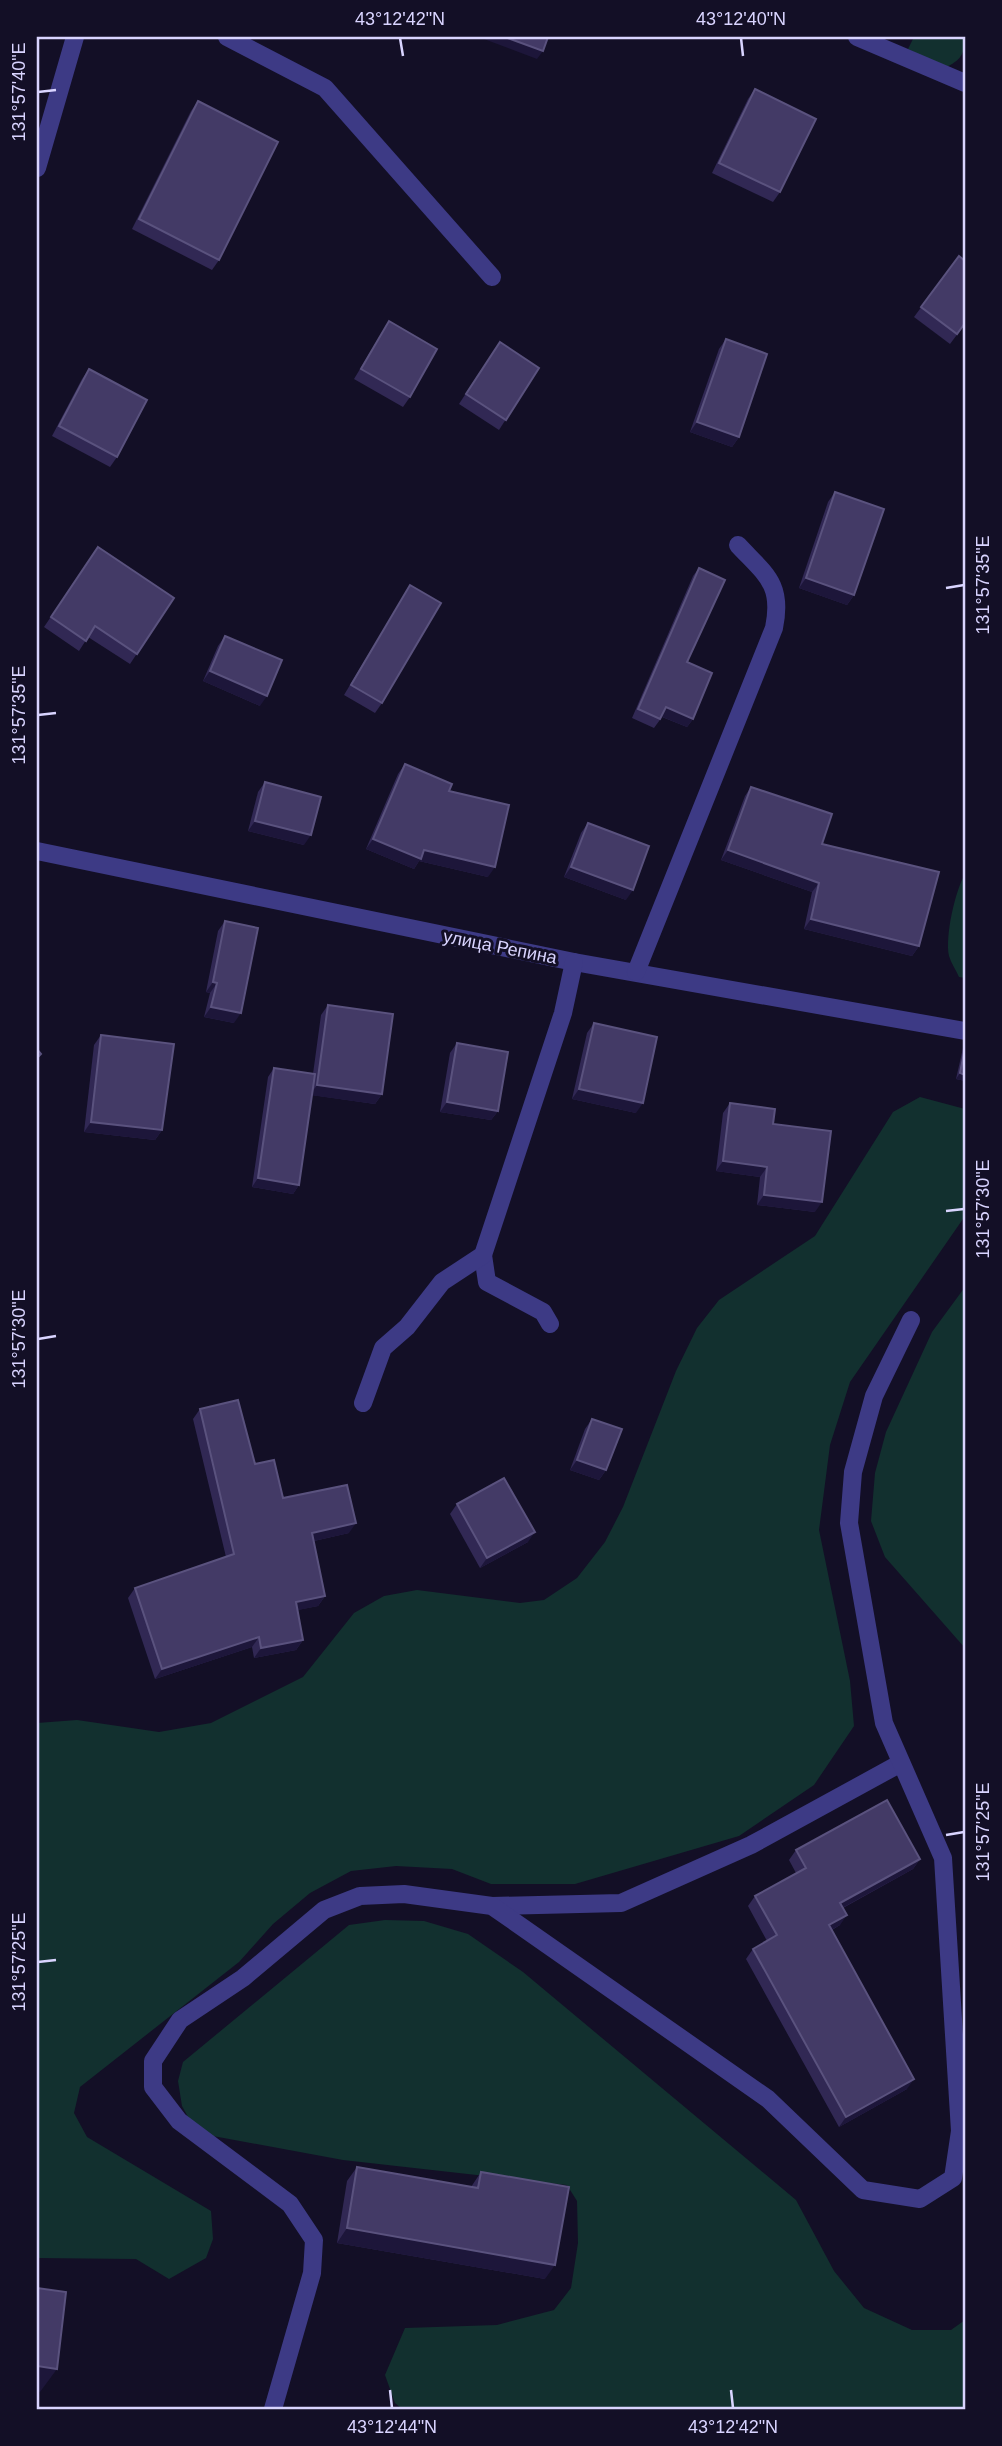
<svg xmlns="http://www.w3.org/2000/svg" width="1002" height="2446" font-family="Helvetica,sans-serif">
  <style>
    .green { fill: #12302f }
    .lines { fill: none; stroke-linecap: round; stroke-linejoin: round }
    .minor { stroke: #3d3a85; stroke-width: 18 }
    .wall { fill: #312854 }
    .shaded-wall { fill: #1d163a }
    .building { fill: #433a66; stroke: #5a527e; stroke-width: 2 }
    .ticks { fill: none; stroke: #d9d4ff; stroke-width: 2.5 }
    .labels { text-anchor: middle; stroke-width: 6; stroke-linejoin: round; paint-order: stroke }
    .street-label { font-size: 18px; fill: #d9d4ff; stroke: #130f26 }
    .neatline { fill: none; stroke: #d9d4ff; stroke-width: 2.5 }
    .ticks-label { font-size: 18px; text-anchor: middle; fill: #d9d4ff }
  </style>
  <rect width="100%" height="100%" fill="#130f26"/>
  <g class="green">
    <path d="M914,37h51c0,18 -5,23 -20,31l-37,-19z"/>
    <path d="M965,874v104l-6,-1c-3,-7 -8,-14 -10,-21 -4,-20 6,-65 16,-82z"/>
    <polygon points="920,1097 965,1109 965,1216 850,1382 830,1445 819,1530 850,1681 854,1726 814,1785 739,1836 575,1884 491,1884 452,1869 396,1866 351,1871 310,1893 273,1924 239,1962 80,2087 74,2113 87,2137 211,2211 213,2239 206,2258 169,2279 136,2259 37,2258 37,1723 77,1720 159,1732 211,1723 303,1677 354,1613 384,1596 417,1590 520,1603 544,1600 577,1578 605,1542 623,1507 676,1371 697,1328 719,1300 815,1236 893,1112"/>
    <polygon points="965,1287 965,1648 885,1557 871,1521 875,1473 886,1432 932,1332"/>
    <polygon points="385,1920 424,1921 468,1934 523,1972 796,2200 834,2271 864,2308 912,2330 951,2330 965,2320 965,2409 402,2409 395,2403 385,2375 405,2328 497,2325 554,2310 571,2288 578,2243 577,2201 567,2185 343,2160 213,2136 192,2124 182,2106 178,2081 183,2062 349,1925"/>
  </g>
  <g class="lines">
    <g class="minor">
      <polyline points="227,37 325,88 492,277"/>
      <polyline points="857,37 965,83"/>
      <polyline points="37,168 75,37"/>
      <polyline points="37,851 574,962 965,1031"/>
      <path d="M636,972l138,-344c9,-44 -8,-53 -36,-83"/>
      <polyline points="483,1255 487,1282 543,1312 550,1324"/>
      <polyline points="363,1403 383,1348 407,1327 442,1282 483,1255 563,1013 574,962"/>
      <polyline points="492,1906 621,1903 751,1845 901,1763"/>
      <polyline points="273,2409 312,2273 314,2240 290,2204 179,2121 153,2087 153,2061 180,2020 243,1978 324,1910 360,1896 404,1894 492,1906 768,2099 863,2190 920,2199 953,2178 960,2131 943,1858 884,1723 849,1523 853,1472 874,1396 911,1320"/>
    </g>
  </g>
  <g class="wall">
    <polygon points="755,89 780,192 773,202 712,173 748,99"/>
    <polygon points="198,101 219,260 212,270 132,229 191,111"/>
    <polygon points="959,256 965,324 950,344 914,317"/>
    <polygon points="389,321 410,397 403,407 354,379"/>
    <polygon points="726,339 739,437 732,447 690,432 719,349"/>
    <polygon points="493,352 539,368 499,430 459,404"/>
    <polygon points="89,369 117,457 110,467 52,436 82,379"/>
    <polygon points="835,492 854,595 847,605 799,588 828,502"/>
    <polygon points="98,547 174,598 130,664 88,637 79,651 44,627"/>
    <polygon points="699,568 687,662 693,719 687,727 662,717 654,728 632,718 693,576"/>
    <polygon points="410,585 382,703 375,713 344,695"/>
    <polygon points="225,636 260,706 203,681 218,646"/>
    <polygon points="405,764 449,791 488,877 419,861 414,869 366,849 398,774"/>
    <polygon points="265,782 304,845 248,831 258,792"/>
    <polygon points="751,787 822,844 919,946 912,956 804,929 812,892 721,860 745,796"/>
    <polygon points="588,823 626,900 564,877 581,833"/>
    <polygon points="225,921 234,1023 204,1017 210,993 206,992 218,931"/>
    <polygon points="328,1005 382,1094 375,1104 312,1095 299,1185 293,1194 252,1187 268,1077 274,1068 313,1074 321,1015"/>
    <polygon points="594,1023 636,1113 572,1099 587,1033"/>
    <polygon points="101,1035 162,1130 155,1140 84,1132 94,1045"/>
    <polygon points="457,1043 498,1111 491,1120 440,1112 450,1053"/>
    <polygon points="965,1045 965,1081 956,1079 963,1048"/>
    <polygon points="730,1103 773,1124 815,1212 757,1205 760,1177 716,1171 723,1113"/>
    <polygon points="200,1409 255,1464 283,1498 349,1533 314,1541 325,1596 318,1606 297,1610 303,1640 296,1650 254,1658 252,1647 155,1679 128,1598 135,1588 226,1557 193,1419"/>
    <polygon points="592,1419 606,1470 599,1480 570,1470 585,1429"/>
    <polygon points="457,1504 528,1542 480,1568 450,1514"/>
    <polygon points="796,1850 920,1859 913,1869 843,1908 840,1925 832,1930 907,2089 839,2127 746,1959 753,1949 767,1941 748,1906 755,1896 796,1873 789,1860"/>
    <polygon points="357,2167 471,2187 481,2172 545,2279 337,2243 347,2181"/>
  </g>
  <g class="shaded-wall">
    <polygon points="485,37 505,37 543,51 537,59 484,39"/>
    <polygon points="697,422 739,437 732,447 690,432"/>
    <polygon points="806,578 854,595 847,605 799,588"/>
    <polygon points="210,671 267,696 260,706 203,681"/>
    <polygon points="666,707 693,719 687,727 660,716"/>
    <polygon points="255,821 311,835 304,845 248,831"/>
    <polygon points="373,839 424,850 495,867 488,877 419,861 414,869 366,849"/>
    <polygon points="728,850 819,883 812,892 721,860"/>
    <polygon points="571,867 633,890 626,900 564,877"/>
    <polygon points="811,919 919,946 912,956 804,929"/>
    <polygon points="213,982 217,983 210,993 206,992"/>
    <polygon points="211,1007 241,1013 234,1023 204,1017"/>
    <polygon points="960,1073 965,1075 965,1081 956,1079"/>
    <polygon points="317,1085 382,1094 375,1104 310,1095"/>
    <polygon points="579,1089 643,1103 636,1113 572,1099"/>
    <polygon points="447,1102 498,1111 491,1120 440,1112"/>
    <polygon points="91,1122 162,1130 155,1140 84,1132"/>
    <polygon points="723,1161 767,1167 760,1177 716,1171"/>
    <polygon points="258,1178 299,1185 293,1194 252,1187"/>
    <polygon points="764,1195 822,1202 815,1212 757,1205"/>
    <polygon points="577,1460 606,1470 599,1480 570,1470"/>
    <polygon points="356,1523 349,1533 305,1543 312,1533"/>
    <polygon points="535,1532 528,1542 480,1568 487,1558"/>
    <polygon points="325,1596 318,1606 289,1612 296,1602"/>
    <polygon points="259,1637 252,1647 155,1679 162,1669"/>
    <polygon points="303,1640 296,1650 254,1658 261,1648"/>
    <polygon points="920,1859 913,1869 833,1913 840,1903"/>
    <polygon points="847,1915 840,1925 822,1935 829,1925"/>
    <polygon points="914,2079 907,2089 839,2127 846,2117"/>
    <polygon points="347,2228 555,2265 545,2279 337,2243"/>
    <polygon points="37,2366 57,2369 40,2392 37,2391"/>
  </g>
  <g class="building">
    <polygon points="505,37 548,37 543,51"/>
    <polygon points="755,89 816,119 780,192 719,163"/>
    <polygon points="198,101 278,142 219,260 139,219"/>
    <polygon points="959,256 965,261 965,323 957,334 921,307"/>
    <polygon points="389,321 437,349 410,397 361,369"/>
    <polygon points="726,339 767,354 739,437 697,422"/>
    <polygon points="500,342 539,368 506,420 466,394"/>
    <polygon points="89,369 147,400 117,457 59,426"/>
    <polygon points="835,492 884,509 854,595 806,578"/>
    <polygon points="98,547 174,598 137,654 95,626 86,641 51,617"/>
    <polygon points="699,568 725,580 687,662 712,673 693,719 666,707 660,719 638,709"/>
    <polygon points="410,585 441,603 382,703 351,685"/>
    <polygon points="225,636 282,660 267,696 210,671"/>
    <polygon points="405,764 452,784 449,791 509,805 495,867 424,850 421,859 373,839"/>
    <polygon points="265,782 321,797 311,835 255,821"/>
    <polygon points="751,787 832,814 822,844 939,872 919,946 811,919 819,883 728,850"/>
    <polygon points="588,823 649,846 633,890 571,867"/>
    <polygon points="225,921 258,928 241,1013 211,1007 217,983 213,982"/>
    <polygon points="328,1005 393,1014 382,1094 317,1085"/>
    <polygon points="594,1023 657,1037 643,1103 579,1089"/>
    <polygon points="101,1035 174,1044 162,1130 91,1122"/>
    <polygon points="457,1043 508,1052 498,1111 447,1102"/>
    <polygon points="965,1048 965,1075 960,1073"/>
    <polygon points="37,1049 41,1054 37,1058"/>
    <polygon points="274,1068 315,1074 299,1185 258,1178"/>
    <polygon points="730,1103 775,1109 773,1124 831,1131 822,1202 764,1195 767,1167 723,1161"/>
    <polygon points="238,1400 255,1464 274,1460 283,1498 347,1485 356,1523 312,1533 325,1596 296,1602 303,1640 261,1648 259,1637 162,1669 135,1588 234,1554 200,1409"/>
    <polygon points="592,1419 622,1429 606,1470 577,1460"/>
    <polygon points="504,1478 535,1532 487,1558 457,1504"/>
    <polygon points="887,1800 920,1859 840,1903 847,1915 829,1925 914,2079 846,2117 753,1949 777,1935 755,1896 806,1868 796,1850"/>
    <polygon points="357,2167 478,2188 481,2172 569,2187 555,2265 347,2228"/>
    <polygon points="37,2288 66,2292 57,2369 37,2366"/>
  </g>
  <path class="ticks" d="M400,38l3,18M741,38l2,18M38,92l18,-2M946,588l18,-3M38,715l18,-2M946,1211l18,-2M38,1339l18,-3M946,1835l18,-3M38,1962l18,-2M390,2390l2,18M731,2390l2,18"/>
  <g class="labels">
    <g class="street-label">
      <text transform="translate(500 947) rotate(11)" y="6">улица Репина</text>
    </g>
  </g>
  <rect width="1002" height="2446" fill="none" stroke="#130f26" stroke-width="77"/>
  <rect x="38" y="38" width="926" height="2370" class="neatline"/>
  <g class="ticks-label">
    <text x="400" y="25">43°12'42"N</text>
    <text x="741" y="25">43°12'40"N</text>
    <text transform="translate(19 92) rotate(-90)" y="6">131°57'40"E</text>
    <text transform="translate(983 585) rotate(-90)" y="6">131°57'35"E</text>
    <text transform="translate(19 715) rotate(-90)" y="6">131°57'35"E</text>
    <text transform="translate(983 1209) rotate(-90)" y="6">131°57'30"E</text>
    <text transform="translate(19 1339) rotate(-90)" y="6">131°57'30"E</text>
    <text transform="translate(983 1832) rotate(-90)" y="6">131°57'25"E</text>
    <text transform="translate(19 1962) rotate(-90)" y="6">131°57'25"E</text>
    <text x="392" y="2433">43°12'44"N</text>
    <text x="733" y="2433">43°12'42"N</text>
  </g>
</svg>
